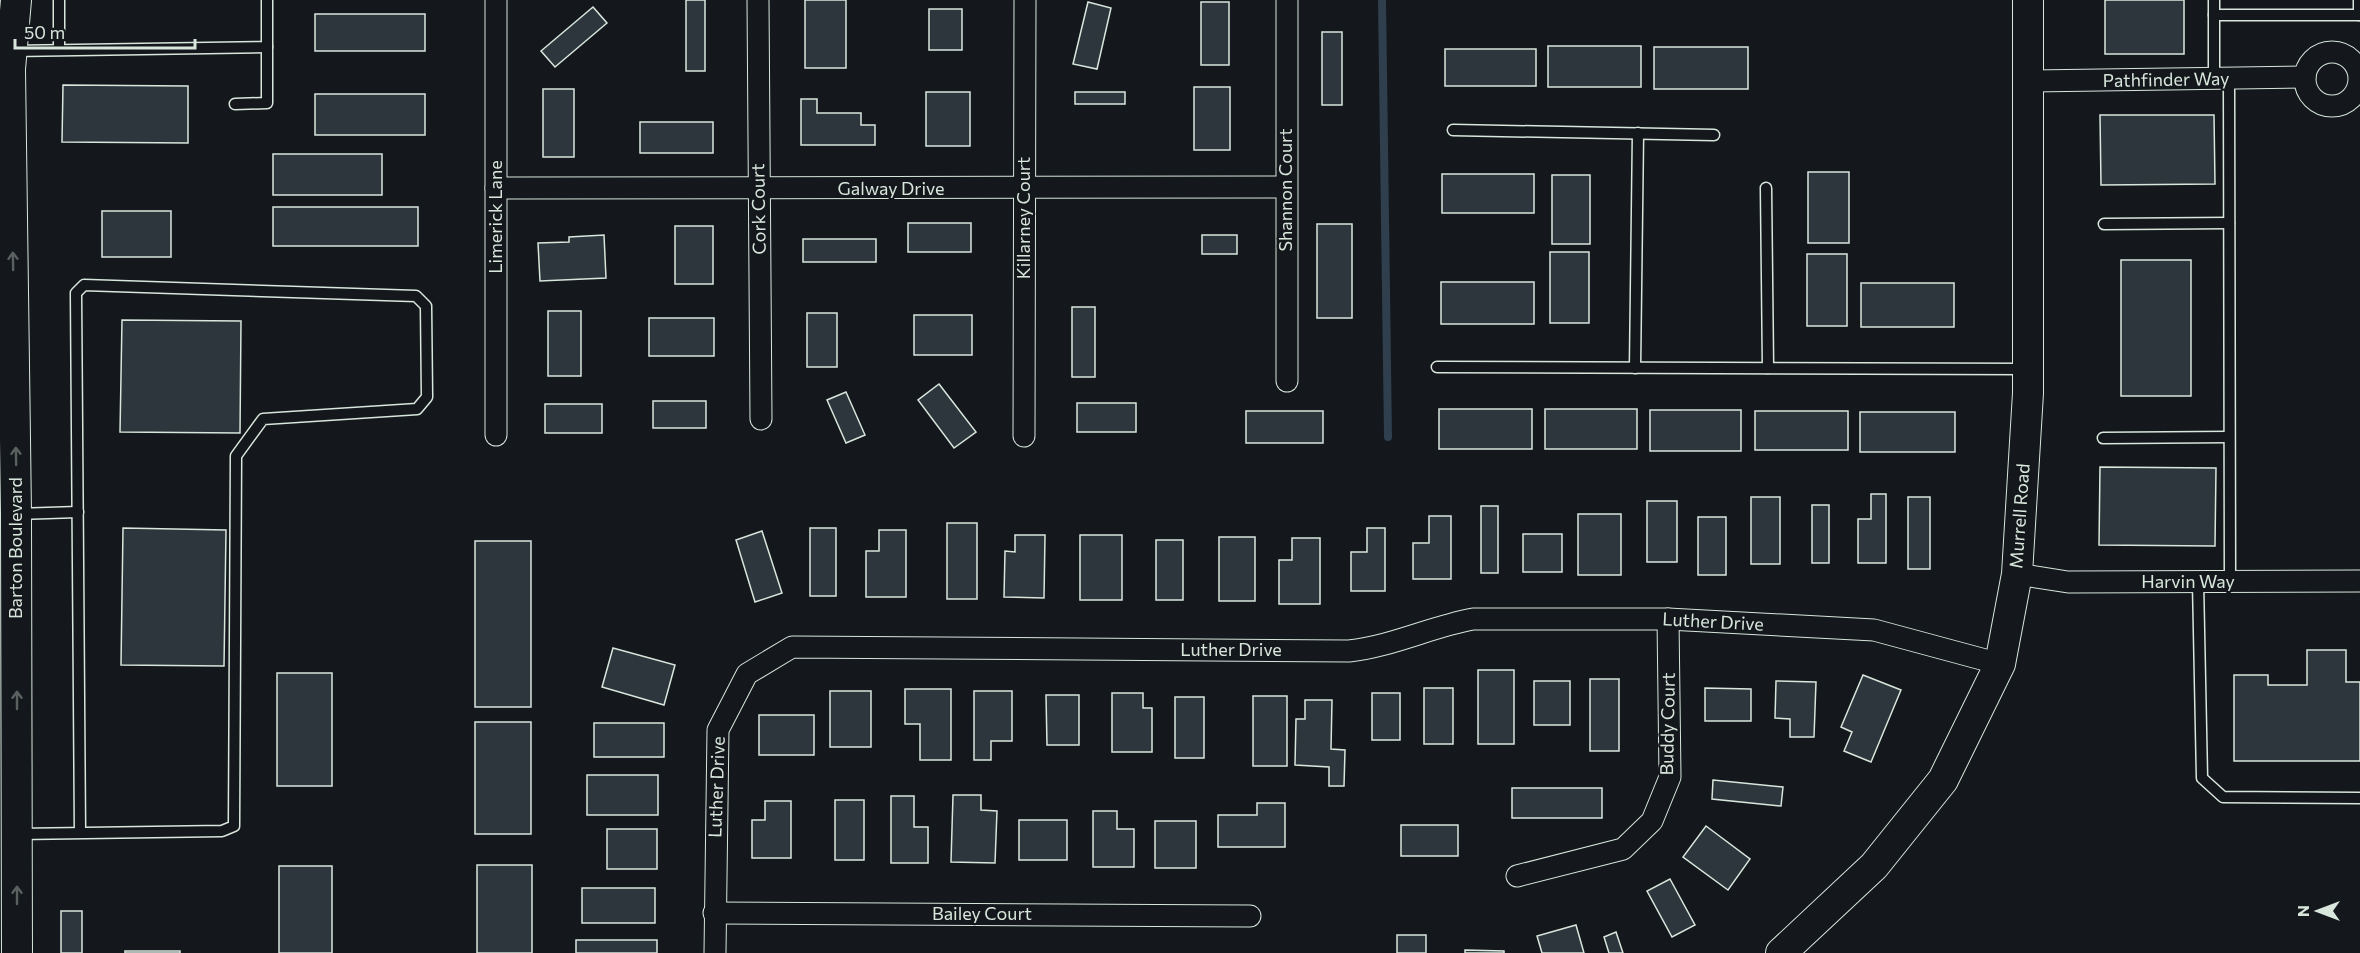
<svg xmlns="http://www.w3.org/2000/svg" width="2360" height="953" font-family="Commissioner,sans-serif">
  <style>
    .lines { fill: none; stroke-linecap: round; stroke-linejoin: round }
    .stream { stroke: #2f3f4d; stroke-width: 8 }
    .building { fill: #2c363c; stroke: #d8e6dc; stroke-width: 1.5 }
    .lane-casing { stroke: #d8e6dc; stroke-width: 13 }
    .street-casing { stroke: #d8e6dc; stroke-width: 23 }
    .secondary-casing { stroke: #d8e6dc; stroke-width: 32 }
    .lane { stroke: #14181c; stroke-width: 10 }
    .street { stroke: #14181c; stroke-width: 21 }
    .secondary { stroke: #14181c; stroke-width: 30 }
    .oneway { stroke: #59605f }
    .labels { text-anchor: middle; stroke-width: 4.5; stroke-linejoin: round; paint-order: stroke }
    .street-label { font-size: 18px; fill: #d8e6dc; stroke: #14181c }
  </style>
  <rect width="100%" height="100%" fill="#14181c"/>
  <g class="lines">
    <polyline class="stream" points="1382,0 1388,437"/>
  </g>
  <g class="building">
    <rect x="686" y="0" width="19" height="71"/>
    <rect x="805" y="0" width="41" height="68"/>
    <rect x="2105" y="0" width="79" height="54"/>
    <polygon points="1088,2 1111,8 1097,69 1073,64"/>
    <rect x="1201" y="2" width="28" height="63"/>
    <polygon points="593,7 607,23 555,67 541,51"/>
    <rect x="929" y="9" width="33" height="41"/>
    <rect x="315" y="14" width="110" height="37"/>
    <rect x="1322" y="32" width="20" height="73"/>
    <rect x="1548" y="46" width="93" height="41"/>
    <rect x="1654" y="47" width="94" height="42"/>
    <rect x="1445" y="49" width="91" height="37"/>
    <polygon points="63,85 188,86 188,143 62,142"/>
    <rect x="1194" y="87" width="36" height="63"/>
    <rect x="543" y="89" width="31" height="68"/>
    <rect x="926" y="92" width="44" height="54"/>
    <rect x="1075" y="92" width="50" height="12"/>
    <rect x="315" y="94" width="110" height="41"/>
    <polygon points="801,99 817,99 817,113 861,113 861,125 875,125 875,145 801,145"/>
    <polygon points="2100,115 2214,115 2215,184 2101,185"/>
    <rect x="640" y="122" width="73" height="31"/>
    <rect x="273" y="154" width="109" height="41"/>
    <rect x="1808" y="172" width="41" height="71"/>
    <rect x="1442" y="174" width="92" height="39"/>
    <rect x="1552" y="175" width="38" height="69"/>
    <rect x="273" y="207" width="145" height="39"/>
    <rect x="102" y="211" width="69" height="46"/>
    <rect x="908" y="223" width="63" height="29"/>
    <rect x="1317" y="224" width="35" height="94"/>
    <rect x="675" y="226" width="38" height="58"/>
    <polygon points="604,235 606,278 540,281 538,243 569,242 569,237"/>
    <rect x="1202" y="235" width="35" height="19"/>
    <rect x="803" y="239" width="73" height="23"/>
    <rect x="1550" y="252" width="39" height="71"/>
    <rect x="1807" y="254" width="40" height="72"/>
    <rect x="2121" y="260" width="70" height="136"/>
    <rect x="1441" y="282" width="93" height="42"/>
    <rect x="1861" y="283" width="93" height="44"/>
    <rect x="1072" y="307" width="23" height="70"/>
    <rect x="548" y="311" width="33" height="65"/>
    <rect x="807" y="313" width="30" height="54"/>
    <rect x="914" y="315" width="58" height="40"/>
    <rect x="649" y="318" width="65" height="38"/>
    <polygon points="122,320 241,321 240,433 120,432"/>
    <polygon points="939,384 976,432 954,448 918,400"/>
    <polygon points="846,392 865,435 846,443 827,400"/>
    <rect x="653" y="401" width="53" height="27"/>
    <rect x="1077" y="403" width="59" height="29"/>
    <rect x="545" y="404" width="57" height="29"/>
    <rect x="1439" y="409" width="93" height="40"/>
    <rect x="1545" y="409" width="92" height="40"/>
    <rect x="1650" y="410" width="91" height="41"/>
    <rect x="1246" y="411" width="77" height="32"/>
    <rect x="1755" y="411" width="93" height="39"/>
    <rect x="1860" y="412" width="95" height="40"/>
    <polygon points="2100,467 2216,468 2215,546 2099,545"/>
    <polygon points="1871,494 1886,494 1886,563 1858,563 1858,519 1871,519"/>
    <rect x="1751" y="497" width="29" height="67"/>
    <rect x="1908" y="497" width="22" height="72"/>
    <rect x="1647" y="501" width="30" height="61"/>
    <rect x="1812" y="505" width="17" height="58"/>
    <rect x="1481" y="506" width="17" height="67"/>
    <rect x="1578" y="514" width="43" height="61"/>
    <polygon points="1429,516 1451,516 1451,579 1413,579 1413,543 1429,543"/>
    <rect x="1698" y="517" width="28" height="58"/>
    <rect x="947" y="523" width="30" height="76"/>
    <polygon points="123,528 226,530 224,666 121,665"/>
    <rect x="810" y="528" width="26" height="68"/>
    <polygon points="1367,528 1385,528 1385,591 1351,591 1351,552 1367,552"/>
    <polygon points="879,530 906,530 906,597 866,597 866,551 879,551"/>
    <polygon points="762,531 782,593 755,602 736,540"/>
    <rect x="1523" y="534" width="39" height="38"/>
    <polygon points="1015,535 1045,535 1044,598 1004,597 1005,551 1015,552"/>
    <rect x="1080" y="535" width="42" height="65"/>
    <rect x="1219" y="537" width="36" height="64"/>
    <polygon points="1292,538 1320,538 1320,604 1279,604 1279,560 1292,560"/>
    <rect x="1156" y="540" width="27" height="60"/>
    <rect x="475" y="541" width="56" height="166"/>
    <polygon points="613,648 675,665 664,705 602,687"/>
    <polygon points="2307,650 2346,650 2346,682 2360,682 2360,761 2234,761 2234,675 2268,675 2268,685 2307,685"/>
    <rect x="1478" y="670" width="36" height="74"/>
    <rect x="277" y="673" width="55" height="113"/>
    <polygon points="1863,675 1901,690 1871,762 1844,751 1852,732 1841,727"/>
    <rect x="1590" y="679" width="29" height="72"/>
    <rect x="1534" y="681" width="36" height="44"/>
    <polygon points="1776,681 1816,682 1814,737 1790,737 1790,719 1775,718"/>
    <rect x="1424" y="688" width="29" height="56"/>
    <polygon points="1705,688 1751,689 1751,721 1705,721"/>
    <polygon points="905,689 951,689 951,760 920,760 920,724 905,724"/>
    <rect x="830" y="691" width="41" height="56"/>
    <polygon points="974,691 1012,691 1012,741 991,741 991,760 974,760"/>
    <polygon points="1112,693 1143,693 1143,708 1152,708 1152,752 1112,752"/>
    <rect x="1372" y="693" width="28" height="47"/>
    <polygon points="1046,695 1079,695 1079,745 1047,745"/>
    <rect x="1253" y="696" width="34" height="70"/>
    <rect x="1175" y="697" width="29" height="61"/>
    <polygon points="1305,700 1332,700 1331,749 1345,750 1344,786 1329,786 1329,767 1295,765 1296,719 1305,719"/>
    <rect x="759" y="715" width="55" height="40"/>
    <rect x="475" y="722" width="56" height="112"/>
    <rect x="594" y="723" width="70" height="34"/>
    <rect x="587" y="775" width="71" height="40"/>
    <polygon points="1713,780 1783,787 1781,806 1712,799"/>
    <rect x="1512" y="788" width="90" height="30"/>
    <polygon points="953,795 981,795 981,810 997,811 995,863 951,862"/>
    <polygon points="891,796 914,796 914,827 928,827 928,863 891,863"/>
    <rect x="835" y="800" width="29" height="60"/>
    <polygon points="765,801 791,801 791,858 752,858 752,820 765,820"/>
    <polygon points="1257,803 1285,803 1285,847 1218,847 1218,815 1257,815"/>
    <polygon points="1093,811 1117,811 1117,829 1134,829 1134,867 1093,867"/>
    <rect x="1019" y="820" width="48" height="40"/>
    <rect x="1155" y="821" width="41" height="47"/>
    <rect x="1401" y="825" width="57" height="31"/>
    <polygon points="1706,826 1750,859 1728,890 1683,857"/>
    <rect x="607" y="829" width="50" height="40"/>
    <rect x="477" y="865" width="55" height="88"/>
    <rect x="279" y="866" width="53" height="87"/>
    <polygon points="1670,879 1695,925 1672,937 1647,891"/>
    <rect x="582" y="888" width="73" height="35"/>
    <rect x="61" y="911" width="21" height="42"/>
    <polygon points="1576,925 1584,953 1542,953 1537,936"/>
    <polygon points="1616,932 1623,953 1609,953 1604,937"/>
    <rect x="1397" y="935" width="29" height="18"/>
    <rect x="576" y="940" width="81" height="13"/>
    <polygon points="1465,950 1504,951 1504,953 1465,953"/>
    <rect x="125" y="951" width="55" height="2"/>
  </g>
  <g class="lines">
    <defs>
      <g id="lane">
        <polyline points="2214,15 2360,15"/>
        <polyline points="2359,15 2359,0"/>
        <polyline points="59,49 59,0"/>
        <polyline points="12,51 267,47 267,0"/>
        <polyline points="2214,80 2214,0"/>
        <polyline points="2229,80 2230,582"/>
        <polyline points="235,104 267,103 267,47"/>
        <polyline points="1453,130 1714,135"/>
        <polyline points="1766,188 1768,368"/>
        <polyline points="2104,224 2229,223"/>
        <polyline points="1437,367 2028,369"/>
        <polyline points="1635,368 1638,133"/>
        <polyline points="2103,438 2229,437"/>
        <polyline points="17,514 78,512"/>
        <polyline points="2198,582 2202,778 2223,797 2360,798"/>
        <polyline points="18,834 222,831 234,826 236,456 263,419 417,409 427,397 426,306 416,296 84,285 76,293 80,833"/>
      </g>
      <g id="street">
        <polyline points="496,0 496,435"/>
        <polyline points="758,0 761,419"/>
        <polyline points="1287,0 1287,381"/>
        <circle cx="2332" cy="79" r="27"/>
        <polyline points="2028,81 2305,77"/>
        <polyline points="496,188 1286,187"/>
        <polyline points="1024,436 1025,0"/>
        <polyline points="2017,574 2068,582 2360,581"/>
        <polyline points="1517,876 1623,849 1652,821 1670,777 1668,619"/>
        <polyline points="714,913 1250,916"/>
        <path d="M715,953l3,-223 29,-56 45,-27 557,4c44,-5 81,-24 124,-32h195l206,11 126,34"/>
      </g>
      <g id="secondary">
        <polyline points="16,0 10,69 16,514 17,953"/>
        <polyline points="1781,953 1874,866 1943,780 2000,664 2017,574 2028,393 2028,0"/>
      </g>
    </defs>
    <use href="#lane" class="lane-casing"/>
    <use href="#street" class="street-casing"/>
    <use href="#secondary" class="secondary-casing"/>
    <use href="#lane" class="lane"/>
    <use href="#street" class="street"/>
    <use href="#secondary" class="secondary"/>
  </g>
  <defs><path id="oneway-shaft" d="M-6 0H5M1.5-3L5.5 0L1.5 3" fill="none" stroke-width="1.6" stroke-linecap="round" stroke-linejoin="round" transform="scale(1.5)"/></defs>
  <g class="oneway">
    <use href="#oneway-shaft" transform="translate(13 261) rotate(-91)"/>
    <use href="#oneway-shaft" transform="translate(16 456) rotate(-91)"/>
    <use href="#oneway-shaft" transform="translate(17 700) rotate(-90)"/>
    <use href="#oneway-shaft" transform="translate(17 895) rotate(-90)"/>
  </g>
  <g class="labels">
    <g class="street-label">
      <text transform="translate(2166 80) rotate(-1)" y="6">Pathfinder Way</text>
      <text x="891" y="195">Galway Drive</text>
      <text transform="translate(1286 190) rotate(-90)" y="6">Shannon Court</text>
      <text transform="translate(759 209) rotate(-91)" y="6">Cork Court</text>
      <text transform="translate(496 217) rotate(-90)" y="6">Limerick Lane</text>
      <text transform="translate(1024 218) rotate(-90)" y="6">Killarney Court</text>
      <text transform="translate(2020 516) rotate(-86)" y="6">Murrell Road</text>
      <text transform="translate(16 548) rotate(-90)" y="6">Barton Boulevard</text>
      <text x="2188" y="588">Harvin Way</text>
      <text transform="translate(1713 622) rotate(3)" y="6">Luther Drive</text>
      <text x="1231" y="656">Luther Drive</text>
      <text transform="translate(1668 724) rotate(-89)" y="6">Buddy Court</text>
      <text transform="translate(717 787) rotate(-88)" y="6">Luther Drive</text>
      <text x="982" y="920">Bailey Court</text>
    </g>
  </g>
  <g transform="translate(2318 911) rotate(270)" stroke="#14181c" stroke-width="4.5" paint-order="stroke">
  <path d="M0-4.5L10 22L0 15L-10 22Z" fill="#d8e6dc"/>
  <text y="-9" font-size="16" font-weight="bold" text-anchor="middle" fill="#d8e6dc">N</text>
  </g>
  <path d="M15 39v9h180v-9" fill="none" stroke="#d8e6dc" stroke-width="3"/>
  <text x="24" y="39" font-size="18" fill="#d8e6dc" stroke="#14181c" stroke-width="4.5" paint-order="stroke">50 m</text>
</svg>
